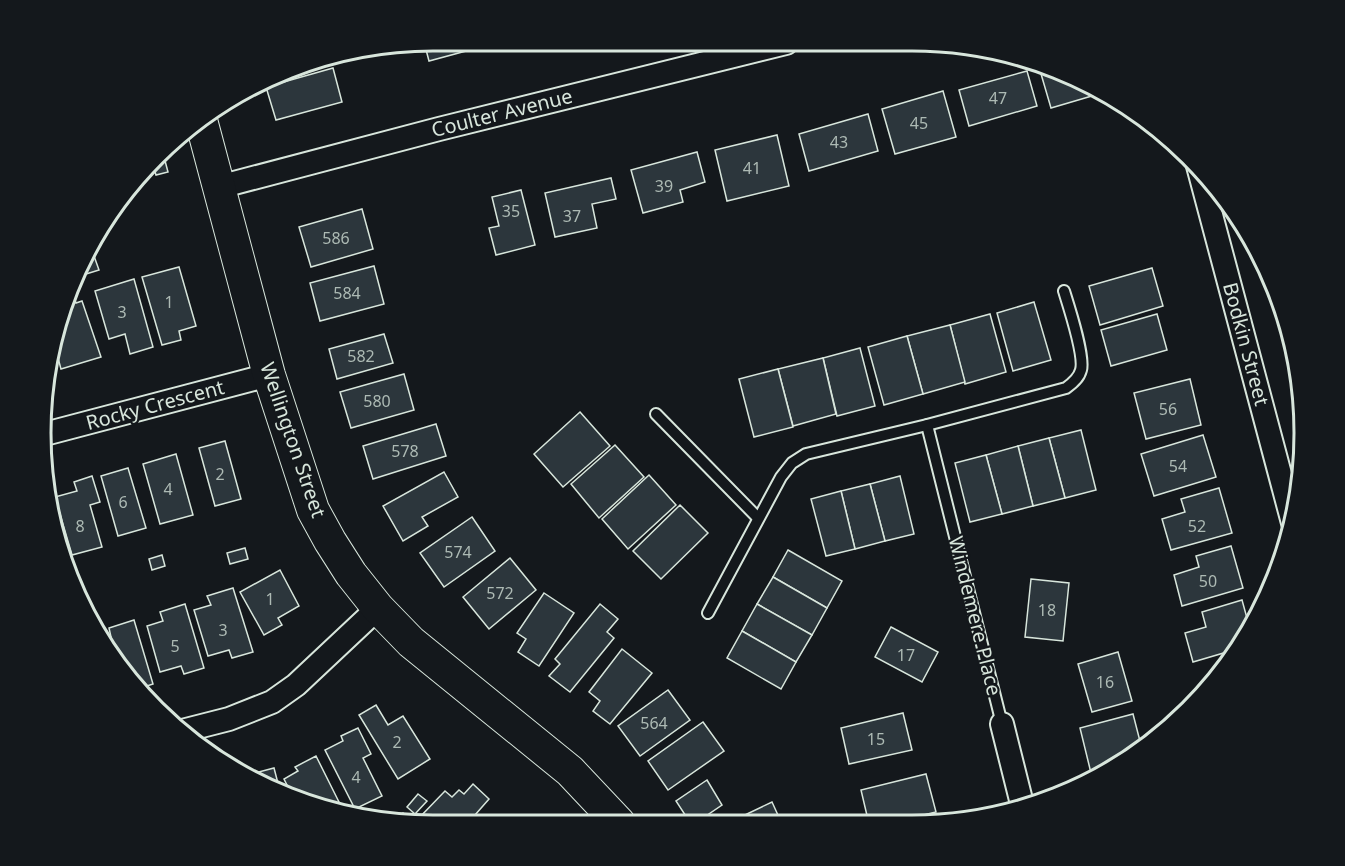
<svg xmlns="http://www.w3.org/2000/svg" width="1345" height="866" font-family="'Noto Sans',sans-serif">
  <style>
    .building { fill: #2c363c; stroke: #d8e6dc; stroke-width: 1.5 }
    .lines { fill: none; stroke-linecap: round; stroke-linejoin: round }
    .lane-casing { stroke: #d8e6dc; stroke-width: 14 }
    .street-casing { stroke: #d8e6dc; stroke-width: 26 }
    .secondary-casing { stroke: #d8e6dc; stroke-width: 34 }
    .lane { stroke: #14181c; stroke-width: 10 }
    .street { stroke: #14181c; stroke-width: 22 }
    .secondary { stroke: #14181c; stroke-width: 32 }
    .labels { text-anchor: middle; stroke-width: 4.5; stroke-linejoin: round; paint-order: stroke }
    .number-label { font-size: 16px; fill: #adbab4 }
    .street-label { font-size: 20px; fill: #d8e6dc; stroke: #14181c }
    .rim { fill: none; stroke: #d8e6dc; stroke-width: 3 }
  </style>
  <rect width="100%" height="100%" fill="#14181c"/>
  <g class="building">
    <polygon points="433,40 503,41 429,61 424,42"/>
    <polygon points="322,59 323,61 286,72 307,61"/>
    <polygon points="1044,66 1062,70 1102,93 1051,108 1039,67"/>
    <polygon points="333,68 342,102 276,120 266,87"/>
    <polygon points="1027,71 1037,106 969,126 959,90"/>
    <polygon points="943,91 956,137 895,154 882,109"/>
    <polygon points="868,114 878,151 809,171 799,134"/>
    <polygon points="777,135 789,186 727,201 715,150"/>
    <polygon points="697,152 705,182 680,190 683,202 643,213 631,170"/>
    <polygon points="164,157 168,172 156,175 153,165"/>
    <polygon points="611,178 616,199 592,204 597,228 555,237 545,193"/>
    <polygon points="521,190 535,245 496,255 489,228 499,226 492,197"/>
    <polygon points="362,209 373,249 311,267 299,227"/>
    <polygon points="94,256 99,270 86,274 83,266 87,258"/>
    <polygon points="374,266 384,304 320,321 310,283"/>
    <polygon points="179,267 196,326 179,331 181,340 162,345 142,277"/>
    <polygon points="1152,268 1163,306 1100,325 1089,286"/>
    <polygon points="134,279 153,347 130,354 125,334 109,339 95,291"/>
    <polygon points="74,297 76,303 82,301 101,357 61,369 55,347 61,307 65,299"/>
    <polygon points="1034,302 1051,360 1013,371 997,313"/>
    <polygon points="990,314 1006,372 965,384 950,325"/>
    <polygon points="1157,314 1167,350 1111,366 1101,330"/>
    <polygon points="950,325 965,382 923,394 907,336"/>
    <polygon points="384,334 393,363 337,379 329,349"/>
    <polygon points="907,336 923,394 884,405 868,347"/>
    <polygon points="860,348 875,406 837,416 823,358"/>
    <polygon points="823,358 836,414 793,426 778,369"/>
    <polygon points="778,369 793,427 754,437 739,379"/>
    <polygon points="404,374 414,410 351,428 340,392"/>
    <polygon points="1190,379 1201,425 1146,439 1134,393"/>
    <polygon points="580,412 610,446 563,487 534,454"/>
    <polygon points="436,424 446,456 373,479 363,446"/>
    <polygon points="1081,430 1096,490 1065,498 1049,438"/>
    <polygon points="1203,435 1216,477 1154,496 1141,454"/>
    <polygon points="1049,438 1065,498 1033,506 1018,446"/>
    <polygon points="225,441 241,499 215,506 199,448"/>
    <polygon points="615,445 644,477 599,518 571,484"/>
    <polygon points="1018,446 1033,506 1002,514 986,455"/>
    <polygon points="176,454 193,515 160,524 143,464"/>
    <polygon points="986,455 1002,514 970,522 955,463"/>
    <polygon points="128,468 146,528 118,536 101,476"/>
    <polygon points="444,472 458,497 422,517 428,526 403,541 383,506"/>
    <polygon points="649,475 676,505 628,549 602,519"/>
    <polygon points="92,476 100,502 90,505 102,547 72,555 55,497 77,491 74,482"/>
    <polygon points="900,476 914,534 885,541 870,484"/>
    <polygon points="870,484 885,541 855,549 841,491"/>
    <polygon points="1219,488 1232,533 1171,550 1162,519 1185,512 1181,499"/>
    <polygon points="841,491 855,549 826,556 811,499"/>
    <polygon points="49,498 65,555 64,556 54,535"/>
    <polygon points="680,505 708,533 661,579 633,551"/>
    <polygon points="472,517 495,551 444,587 420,553"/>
    <polygon points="1231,546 1243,588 1182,606 1174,575 1199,567 1196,556"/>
    <polygon points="245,548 248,559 230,564 227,553"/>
    <polygon points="788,550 842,581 827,608 773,577"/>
    <polygon points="162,555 165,566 152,570 149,559"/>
    <polygon points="510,558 536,590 489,629 463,597"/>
    <polygon points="280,570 299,606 278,618 282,625 264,635 240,592"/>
    <polygon points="773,577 827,608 812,635 757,604"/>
    <polygon points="1031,579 1069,583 1063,641 1025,637"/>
    <polygon points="233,588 253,652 232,658 229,650 208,656 194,610 211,605 207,596"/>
    <polygon points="544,593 574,613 539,666 518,652 526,639 517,633"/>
    <polygon points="1242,600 1250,629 1237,649 1193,662 1185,633 1206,627 1202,612"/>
    <polygon points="185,604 204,668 184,674 181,666 160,672 147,626 163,621 160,612"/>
    <polygon points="600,604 618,619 607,632 614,638 570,692 549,676 560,664 555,659"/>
    <polygon points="757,604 812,635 796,662 742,631"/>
    <polygon points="134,620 153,684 141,688 107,651 102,640 111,637 109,628"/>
    <polygon points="891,627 938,652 922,682 875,657"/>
    <polygon points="742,631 796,662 781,689 727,658"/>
    <polygon points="622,649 652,673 610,724 593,711 600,701 589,692"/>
    <polygon points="1118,652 1132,701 1092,712 1078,664"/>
    <polygon points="668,690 690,720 640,756 618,726"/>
    <polygon points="376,705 388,725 403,716 430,759 398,779 359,715"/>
    <polygon points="903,713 912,750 849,764 841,728"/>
    <polygon points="1133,714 1142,749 1117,767 1091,773 1080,728"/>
    <polygon points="703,722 724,751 668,790 648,761"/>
    <polygon points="358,728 371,754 363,758 382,796 355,809 325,750 343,741 341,736"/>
    <polygon points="316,756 344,812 294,799 284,779 298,771 295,767"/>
    <polygon points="274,768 281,795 247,775"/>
    <polygon points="926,774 936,812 886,824 869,824 861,790"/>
    <polygon points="707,780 722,805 694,824 691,824 676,801"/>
    <polygon points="473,784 489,799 468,823 424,822 419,818 445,791 452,797 459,790 464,794"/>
    <polygon points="418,794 427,801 415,814 407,807"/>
    <polygon points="772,802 782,824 726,824"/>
    <polygon points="403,813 410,819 407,822 395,822"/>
  </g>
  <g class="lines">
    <defs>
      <g id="lane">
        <polyline points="656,414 758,518"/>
        <polyline points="927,425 1002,724"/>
        <path d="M708,613l73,-136 11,-14 14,-9 121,-29 139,-37c7,-5 13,-10 15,-18 4,-14 -12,-63 -17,-79"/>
      </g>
      <g id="street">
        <polyline points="1198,166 1293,523"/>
        <polyline points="219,187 439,129 786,43"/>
        <polyline points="41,435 269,375"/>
        <polyline points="1002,724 1023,808"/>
        <polyline points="182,731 229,719 272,702 296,685 378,608"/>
      </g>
      <polyline id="secondary" points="201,120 269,375 313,510 330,541 351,574 378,608 411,642 570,771 619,823"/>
    </defs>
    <use href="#lane" class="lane-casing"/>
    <use href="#street" class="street-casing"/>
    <use href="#secondary" class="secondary-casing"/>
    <use href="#lane" class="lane"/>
    <use href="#street" class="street"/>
    <use href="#secondary" class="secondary"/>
  </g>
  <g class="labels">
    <g class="number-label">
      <text x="998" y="104">47</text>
      <text x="919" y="129">45</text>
      <text x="839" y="148">43</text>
      <text x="752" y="174">41</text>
      <text x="664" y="192">39</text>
      <text x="511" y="217">35</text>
      <text x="572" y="222">37</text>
      <text x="336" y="244">586</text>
      <text x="347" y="299">584</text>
      <text x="169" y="308">1</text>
      <text x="122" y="318">3</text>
      <text x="361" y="362">582</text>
      <text x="377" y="407">580</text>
      <text x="1168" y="415">56</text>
      <text x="405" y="457">578</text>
      <text x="1178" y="472">54</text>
      <text x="220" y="480">2</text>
      <text x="168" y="495">4</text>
      <text x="123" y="508">6</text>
      <text x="80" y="532">8</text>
      <text x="1197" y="532">52</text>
      <text x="458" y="558">574</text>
      <text x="1208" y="587">50</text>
      <text x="500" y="599">572</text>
      <text x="270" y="605">1</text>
      <text x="1047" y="616">18</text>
      <text x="223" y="636">3</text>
      <text x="175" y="652">5</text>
      <text x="906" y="661">17</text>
      <text x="1105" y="688">16</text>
      <text x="654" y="729">564</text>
      <text x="876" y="745">15</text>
      <text x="397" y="748">2</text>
      <text x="356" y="783">4</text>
    </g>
    <g class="street-label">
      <text transform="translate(502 113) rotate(-14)" y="7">Coulter Avenue</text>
      <text transform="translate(1246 344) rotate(75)" y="7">Bodkin Street</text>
      <text transform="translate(155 405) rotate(-15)" y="7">Rocky Crescent</text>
      <text transform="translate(293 440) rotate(71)" y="7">Wellington Street</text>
      <text transform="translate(975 616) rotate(76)" y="7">Windemere Place</text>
    </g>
  </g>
  <path d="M0 0H1345V866H0ZM433 51H912A382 382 0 0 1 1294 433V433A382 382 0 0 1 912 815H433A382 382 0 0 1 51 433V433A382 382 0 0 1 433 51Z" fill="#14181c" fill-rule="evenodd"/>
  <path class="rim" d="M433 51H912A382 382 0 0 1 1294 433V433A382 382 0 0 1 912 815H433A382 382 0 0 1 51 433V433A382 382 0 0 1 433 51Z"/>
</svg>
